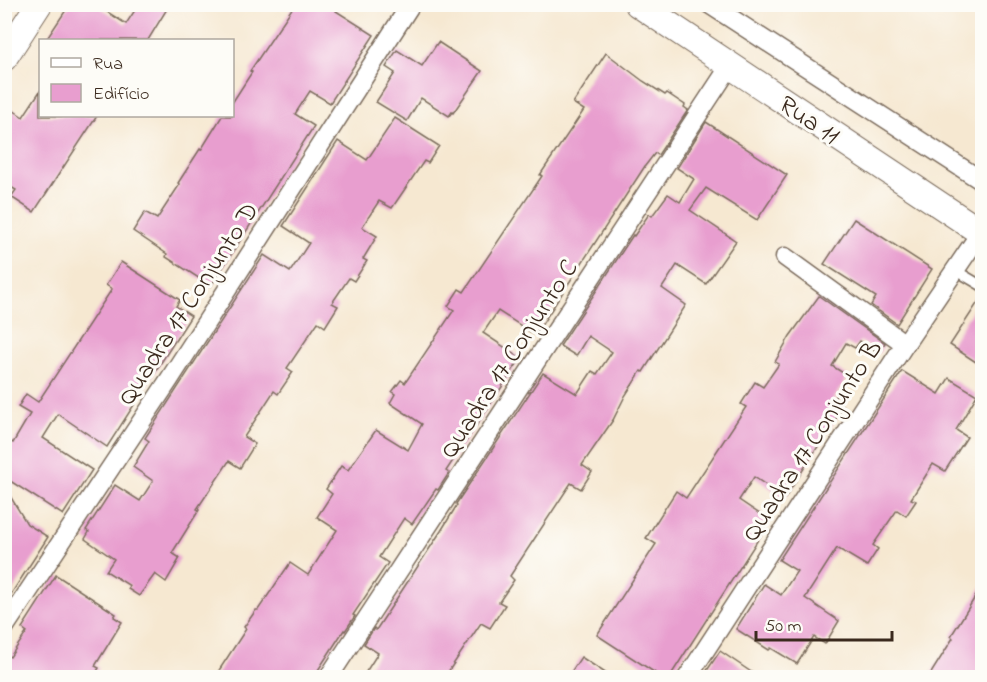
<svg xmlns="http://www.w3.org/2000/svg" width="987" height="682" font-family="'Indie Flower',sans-serif">
  <style>
    .building { fill: #e89ecf }
    .lines { fill: none; stroke-linecap: round; stroke-linejoin: round }
    .lane-casing { stroke: #7c6c5d; stroke-width: 12 }
    .street-casing { stroke: #7c6c5d; stroke-width: 21 }
    .secondary-casing { stroke: #7c6c5d; stroke-width: 28 }
    .lane { stroke: #fff; stroke-width: 9 }
    .street { stroke: #fff; stroke-width: 18 }
    .secondary { stroke: #fff; stroke-width: 26 }
    .labels { text-anchor: middle; stroke-width: 6; stroke-linejoin: round; paint-order: stroke }
    .street-label { font-size: 26px; fill: #3b2a1e; stroke: #fdfcf7 }
  </style>
  <rect width="100%" height="100%" fill="#fdfcf7"/>
  <filter id="ink" filterUnits="userSpaceOnUse"><feTurbulence type="fractalNoise" baseFrequency=".0167" numOctaves="2"/><feDisplacementMap in="SourceGraphic" scale="12" xChannelSelector="R" yChannelSelector="G"/><feConvolveMatrix kernelMatrix="1 2 1 2 8 2 1 2 1" color-interpolation-filters="sRGB"/></filter>
  <filter id="wash" filterUnits="userSpaceOnUse"><feTurbulence type="fractalNoise" baseFrequency=".008" numOctaves="4" result="noise"/><feDisplacementMap in="SourceGraphic" scale="24" xChannelSelector="R" yChannelSelector="G"/><feGaussianBlur stdDeviation="1.35" result="paint"/><feColorMatrix in="noise" values="0 0 0 0 0 0 0 0 0 0 0 0 0 0 0 0 0 1.4 0 .05"/><feComposite in="paint" operator="in"/></filter>
  <g filter="url(#wash)">
    <rect width="100%" height="100%" fill="#f6e8d1"/>
    <g id="blocks">
      <g class="building">
        <polygon points="70,4 95,4 126,24 139,4 170,4 148,40 46,40"/>
        <polygon points="295,4 341,4 336,11 374,35 330,103 310,91 295,114 314,126 211,286 166,257 167,254 133,231 145,212 157,219 180,184 178,183 200,149 201,150 222,116 232,116 232,103 252,72 250,71"/>
        <polygon points="438,42 482,71 453,113 452,112 449,116 421,98 407,121 376,102 395,73 386,67 397,50 422,66"/>
        <polygon points="606,53 643,81 665,95 667,93 685,105 684,107 688,110 658,155 655,153 645,166 535,335 498,311 483,333 521,358 446,471 449,473 438,490 436,489 412,524 404,518 379,557 388,563 353,615 355,616 345,631 344,630 313,678 214,678 246,629 244,627 256,610 258,610 290,563 308,575 337,530 317,517 332,494 326,489 341,466 348,470 376,430 408,450 422,424 390,403 395,394 392,392 401,380 405,383 454,310 448,306 459,289 464,292 542,176 540,175 584,110 573,103"/>
        <polygon points="40,91 40,116 97,116 34,212 11,197 16,190 4,183 4,104 23,117"/>
        <polygon points="395,118 439,146 428,163 424,161 392,208 379,201 362,227 377,236 363,259 367,261 354,281 349,278 332,303 338,306 325,327 318,322 287,368 293,372 278,394 274,391 244,437 255,444 240,468 229,461 197,509 199,510 172,553 180,558 166,582 155,574 139,596 128,589 130,586 106,571 114,559 85,539 89,532 86,530 115,485 140,501 153,481 133,467 149,441 145,438 264,255 290,272 309,243 283,226 338,141 367,160"/>
        <polygon points="706,122 787,175 757,220 706,188 690,210 736,241 706,284 677,265 662,288 686,305 643,372 641,371 625,396 613,420 582,465 592,472 581,489 571,483 510,576 514,580 499,602 505,605 490,628 481,623 444,678 362,678 378,653 364,644 374,628 376,630 441,531 457,505 456,504 543,373 577,394 592,371 597,374 612,352 588,336 576,356 560,346 633,235 634,236 649,214 652,216 668,194 680,202 694,179 677,168"/>
        <polygon points="854,219 932,269 897,324 871,305 876,297 824,264"/>
        <polygon points="121,262 180,300 176,306 191,316 107,447 58,414 43,438 92,470 63,515 4,477 4,438 13,443 30,414 18,407 26,394 38,402 112,289 106,285"/>
        <polygon points="819,296 885,343 879,353 860,341 855,348 846,343 832,366 848,376 834,399 844,406 785,498 754,477 739,500 770,521 669,678 663,678 597,635 656,544 646,538 676,491 686,498 746,407 741,404 755,382 763,387 779,364 775,362 790,336"/>
        <polygon points="982,296 982,366 950,345"/>
        <polygon points="902,371 939,394 949,378 977,395 956,430 967,437 945,471 933,464 911,499 916,501 906,516 897,510 873,545 878,549 867,566 837,548 805,598 839,621 825,644 814,637 797,664 771,648 769,650 736,629 764,584 781,595 797,571 779,560"/>
        <polygon points="4,486 27,524 48,537 4,605"/>
        <polygon points="56,575 116,614 114,617 122,622 95,666 99,668 93,678 4,678 4,653 10,657 27,632 22,628"/>
        <polygon points="982,586 982,678 928,678 953,638 951,636"/>
        <polygon points="720,651 760,678 702,678"/>
        <polygon points="581,657 613,678 567,678"/>
      </g>
    </g>
  </g>
  <g filter="url(#ink)">
    <use href="#blocks" fill-opacity="0" stroke="#7c6c5d" stroke-width="1.5"/>
    <g class="lines">
      <defs>
        <polyline id="lane" points="955,270 982,286"/>
        <g id="street">
          <polyline points="709,4 982,181"/>
          <polyline points="785,257 905,344"/>
          <polyline points="4,628 169,380 411,4"/>
          <polyline points="328,678 730,66"/>
          <polyline points="687,678 905,344 981,232"/>
        </g>
        <g id="secondary">
          <polyline points="638,4 982,233"/>
          <polyline points="4,58 39,4"/>
        </g>
      </defs>
      <use href="#lane" class="lane-casing"/>
      <use href="#street" class="street-casing"/>
      <use href="#secondary" class="secondary-casing"/>
      <use href="#lane" class="lane"/>
      <use href="#street" class="street"/>
      <use href="#secondary" class="secondary"/>
    </g>
  </g>
  <g class="labels">
    <g class="street-label">
      <text transform="translate(810 119) rotate(34)" y="9">Rua 11</text>
      <text transform="translate(187 303) rotate(-57)" y="9">Quadra 17 Conjunto D</text>
      <text transform="translate(508 358) rotate(-57)" y="9">Quadra 17 Conjunto C</text>
      <text transform="translate(811 440) rotate(-57)" y="9">Quadra 17 Conjunto B</text>
    </g>
  </g>
  <rect width="987" height="682" fill="none" stroke="#fdfcf7" stroke-width="24"/>
  <rect x="39" y="39" width="195" height="78" fill="#fdfcf7" stroke="#afa8a0" stroke-width="1.5"/>
  <rect x="51" y="58" width="30" height="9" fill="#ffffff" stroke="#afa8a0" stroke-width="1.5"/>
  <text x="93" y="69" font-size="18" fill="#3b2a1e">Rua</text>
  <rect x="51" y="84" width="30" height="18" fill="#e89ecf" stroke="#afa8a0" stroke-width="1.5"/>
  <text x="93" y="99" font-size="18" fill="#3b2a1e">Edifício</text>
  <path d="M756 631v9h136v-9" fill="none" stroke="#3b2a1e" stroke-width="3"/>
  <text x="765" y="631" font-size="18" fill="#3b2a1e" stroke="#fdfcf7" stroke-width="4.5" paint-order="stroke">50 m</text>
</svg>
